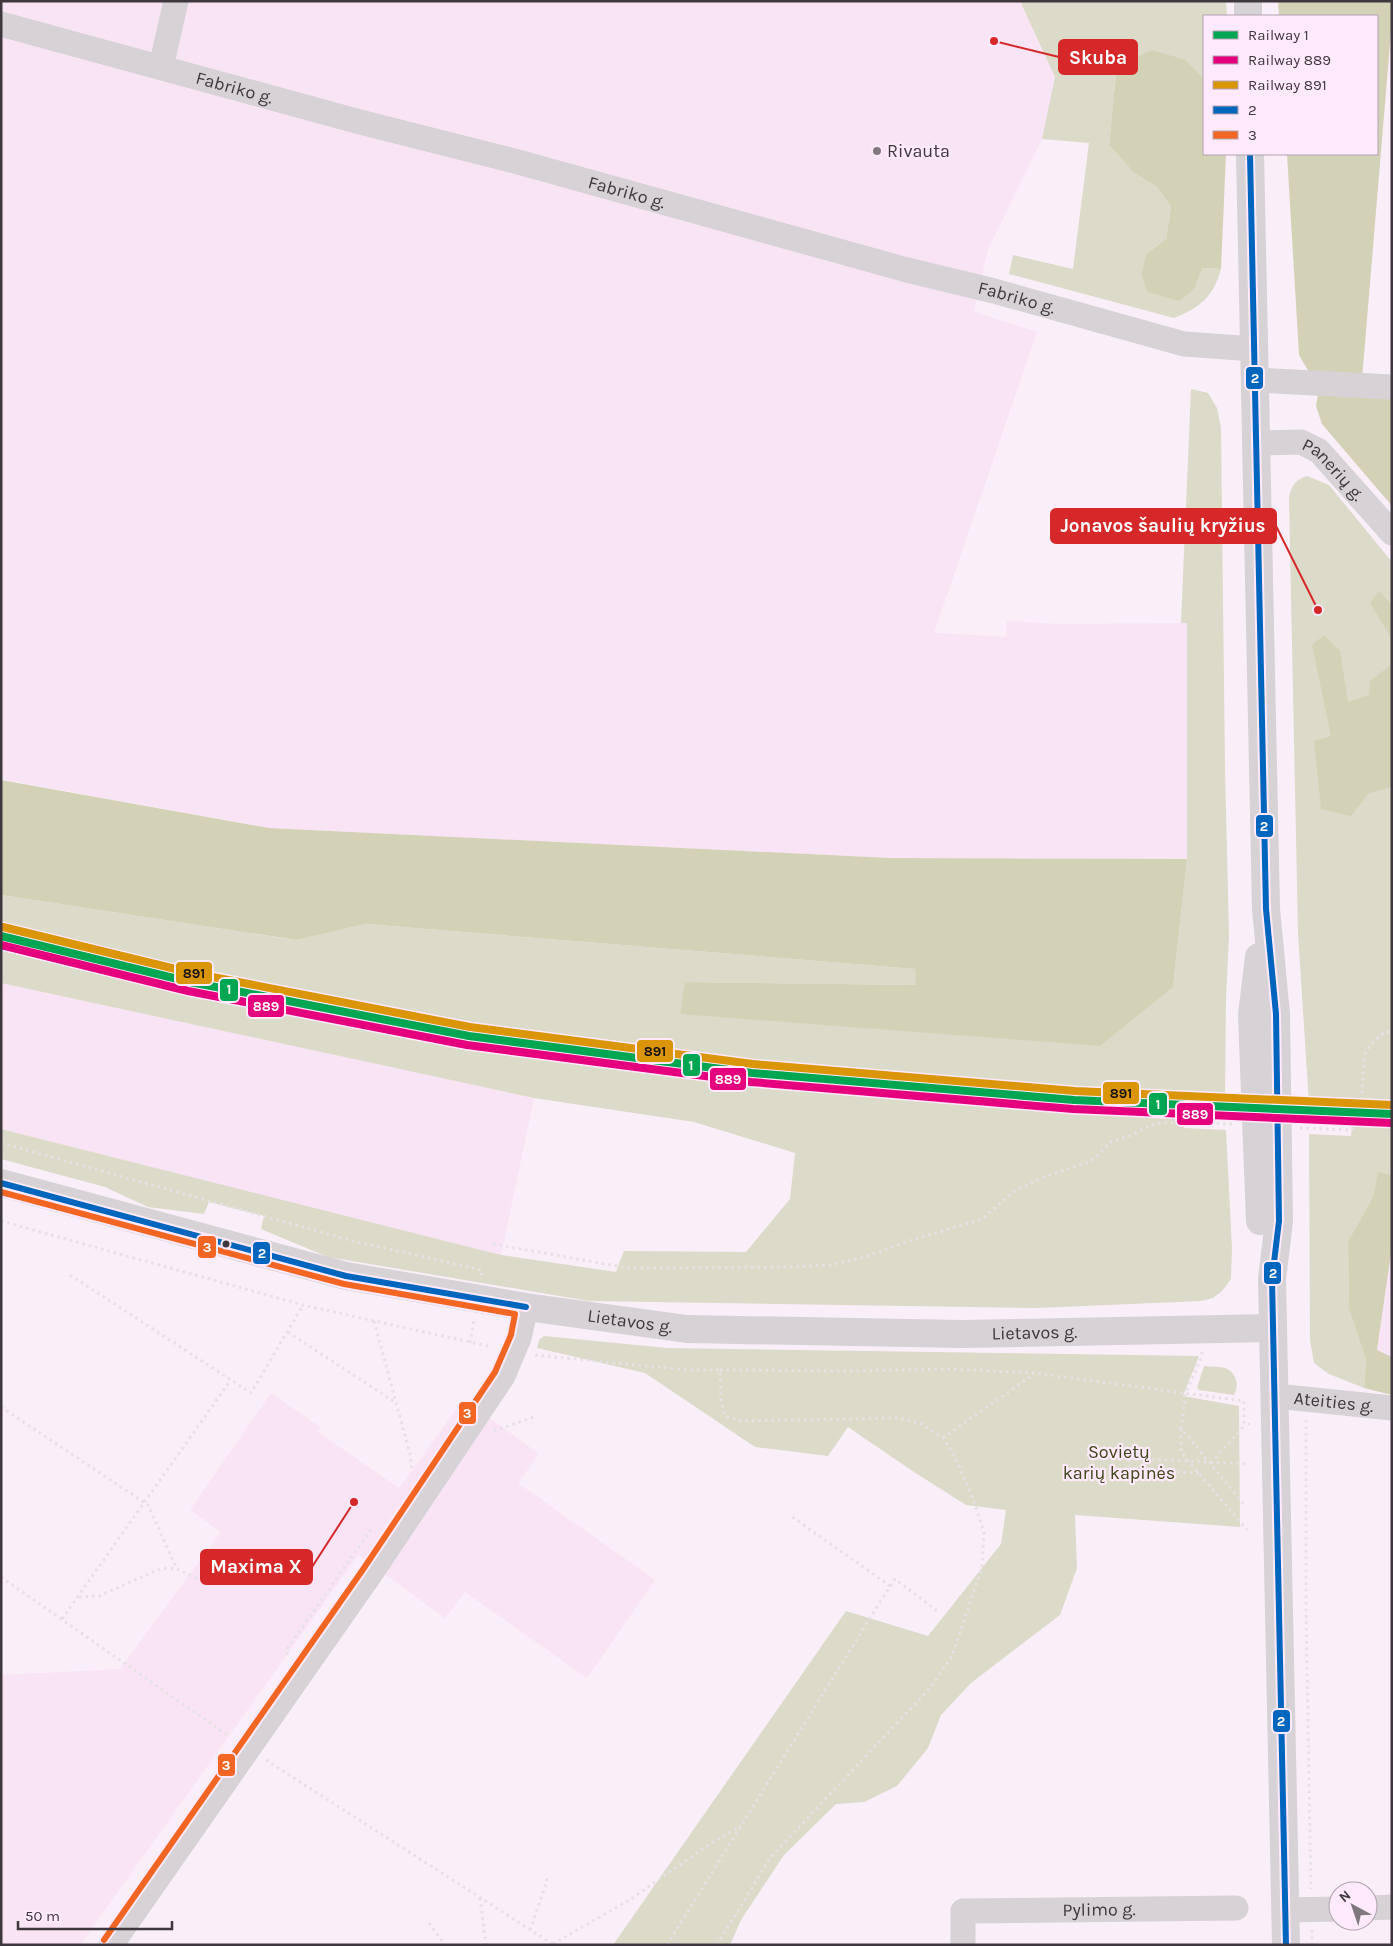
<svg xmlns="http://www.w3.org/2000/svg" width="1393" height="1946" font-family="Karla,sans-serif">
  <style>
    .built { fill: #f8e4f5 }
    .green { fill: #dcdac8 }
    .forest { fill: #d4d2b6 }
    .lines { fill: none; stroke-linecap: round; stroke-linejoin: round }
    .path { stroke: #e5e1e4; stroke-width: 3; stroke-dasharray: 2.5 4; stroke-linecap: butt }
    .minor { stroke: #d6d2d6; stroke-width: 25 }
    .major { stroke: #d6d2d6; stroke-width: 28 }
    .bus-1-casing { stroke: #feeafc; stroke-width: 10 }
    .bus-2-casing { stroke: #feeafc; stroke-width: 10 }
    .bus-1 { stroke: #0065bd; stroke-width: 6 }
    .bus-2 { stroke: #f26522; stroke-width: 6 }
    .rail-1-casing { stroke: #feeafc; stroke-width: 11 }
    .rail-2-casing { stroke: #feeafc; stroke-width: 11 }
    .rail-3-casing { stroke: #feeafc; stroke-width: 11 }
    .rail-1 { stroke: #00a651; stroke-width: 8 }
    .rail-2 { stroke: #e5007d; stroke-width: 8 }
    .rail-3 { stroke: #db9509; stroke-width: 8 }
    .poi-dot { fill: #80777f; stroke: #feeafc; stroke-width: 2 }
    .bus-dot { fill: #3f373e; stroke: #feeafc; stroke-width: 2 }
    .labels { text-anchor: middle; stroke-width: 4.5; stroke-linejoin: round; paint-order: stroke }
    .street-label { font-size: 18px; fill: #3f373e; stroke: #feeafc }
    .poi-label { font-size: 18px; fill: #3f373e; stroke: #feeafc; text-anchor: start }
    .park-label { font-size: 18px; fill: #404417; stroke: #feeafc }
    .leader { fill: none; stroke: #d62828; stroke-width: 2 }
    .callout-dot { fill: #d62828; stroke: #feeafc; stroke-width: 2 }
    .callout { fill: #d62828; stroke: #d62828; stroke-width: 2 }
    .callout-label { font-size: 19px; text-anchor: middle; font-weight: bold; fill: #fff }
    .line-badge { stroke: #feeafc; stroke-width: 2 }
    .badge-label { font-size: 14px; text-anchor: middle; font-weight: bold; fill: #fff }
    .pale-badge-label { font-size: 14px; text-anchor: middle; font-weight: bold; fill: #111 }
  </style>
  <rect width="100%" height="100%" fill="#faeef8"/>
  <g class="built">
    <polygon points="1,1 1020,1 1055,77 1042,139 988,249 974,312 1037,332 934,633 1006,637 1007,621 1057,624 1187,623 1187,859 890,858 269,828 1,779"/>
    <polygon points="1,932 302,998 548,1041 794,1070 981,1087 1185,1097 1184,1114 809,1089 522,1056 234,1003 1,947"/>
    <polygon points="1,983 534,1098 501,1255 1,1129"/>
    <polygon points="1353,1105 1392,1107 1392,1128 1352,1126"/>
    <polygon points="1392,1246 1392,1357 1377,1350"/>
    <polygon points="271,1393 320,1427 318,1432 399,1488 464,1399 539,1454 518,1483 655,1580 587,1678 465,1592 445,1618 358,1555 80,1945 1,1945 1,1675 120,1669 221,1532 190,1510"/>
  </g>
  <g class="green">
    <path d="M1020,1h206l1,15h-23v62l-18,-18 -58,1 -12,13 -7,71 25,28 23,14 14,20 -5,32 -20,15 -5,20 6,18 47,-3 9,-21 18,1c-8,28 -20,38 -47,49l-165,-44 4,-19 60,14 16,-126 -47,-4 13,-62z"/>
    <polygon points="1191,389 1208,393 1217,408 1221,428 1225,769 1229,936 1226,998 1225,1099 981,1087 794,1070 548,1041 302,998 1,932 1,895 295,940 366,924 915,969 917,985 686,982 680,1014 1173,987 1187,859 1187,623 1181,623"/>
    <path d="M1307,476l22,9 63,77v545l-83,-4 -11,-169 -9,-436c2,-13 7,-18 18,-22z"/>
    <polygon points="1,947 234,1003 522,1056 809,1089 1184,1114 1184,1128 1226,1130 1232,1249 1231,1279 1222,1291 1213,1298 1201,1301 1037,1308 589,1301 328,1257 261,1229 264,1216 209,1202 204,1214 148,1207 105,1187 1,1159 1,1129 501,1255 616,1272 624,1251 746,1252 790,1199 795,1153 694,1122 534,1098 1,983"/>
    <polygon points="1352,1126 1392,1128 1392,1175 1378,1173 1373,1197 1348,1241 1349,1309 1366,1360 1364,1388 1329,1374 1314,1363 1310,1340 1309,1134 1351,1136"/>
    <polygon points="544,1336 667,1348 1199,1356 1183,1396 1239,1406 1240,1527 1075,1515 1077,1568 1060,1615 971,1683 941,1715 928,1748 897,1786 864,1802 836,1804 784,1855 741,1920 730,1945 613,1945 846,1611 928,1636 1001,1544 1006,1510 966,1505 914,1472 848,1427 828,1456 755,1447 645,1373 537,1348 539,1340"/>
    <path d="M1204,1366c6,1 14,0 21,2 11,4 15,17 9,27l-35,-5 -2,-2z"/>
  </g>
  <g class="forest">
    <polygon points="1278,1 1392,1 1392,20 1361,391 1392,398 1392,506 1322,424 1316,406 1319,389 1299,355 1287,154 1377,154 1377,16 1279,16"/>
    <polygon points="1152,50 1186,60 1204,78 1204,154 1226,154 1221,269 1203,268 1194,289 1179,301 1147,292 1141,274 1146,254 1166,239 1171,207 1157,187 1134,173 1109,145 1116,74 1128,61"/>
    <polygon points="1379,591 1392,605 1392,639 1370,603"/>
    <polygon points="1324,635 1340,651 1348,702 1369,695 1370,681 1392,664 1392,787 1369,793 1351,816 1321,809 1314,741 1331,736 1312,645"/>
    <polygon points="1,780 269,828 890,858 1187,859 1173,987 1100,1046 680,1014 685,982 916,985 915,969 366,924 296,940 1,895"/>
    <polygon points="1378,1172 1392,1175 1392,1246 1377,1350 1392,1357 1392,1395 1364,1388 1366,1360 1349,1309 1348,1241 1373,1197"/>
  </g>
  <g class="lines">
    <g class="path">
      <polyline points="1300,1128 1351,1130 1360,1119 1365,1054 1372,1043 1382,1034 1392,1031"/>
      <polyline points="1,1143 353,1241 482,1270 481,1277"/>
      <polyline points="1,1221 303,1305 492,1347"/>
      <polyline points="493,1244 628,1268 790,1267 830,1265 865,1257 909,1241 982,1219 1013,1192 1044,1177 1088,1162 1094,1159 1112,1141 1132,1135 1141,1130 1158,1123 1183,1122 1234,1124"/>
      <polyline points="70,1275 251,1393 303,1305"/>
      <polyline points="374,1321 410,1454 412,1470"/>
      <polyline points="288,1332 396,1403"/>
      <polyline points="470,1343 474,1320"/>
      <polyline points="1202,1352 1202,1356 1186,1392 1181,1428 1246,1507"/>
      <polyline points="535,1355 687,1370 720,1370 721,1402 725,1416 741,1421 900,1418 921,1424 943,1438 952,1451 971,1493 984,1532 982,1567 952,1656 931,1687 770,1858 717,1945"/>
      <polyline points="720,1370 845,1371 948,1369 1034,1373 1244,1401 1244,1424 1252,1424"/>
      <polyline points="1,1407 148,1505 177,1569"/>
      <polyline points="1306,1420 1306,1611 1311,1889"/>
      <polyline points="1181,1429 1181,1452 1247,1530"/>
      <polyline points="494,1431 534,1417"/>
      <polyline points="943,1438 1034,1374"/>
      <polyline points="1211,1463 1244,1426"/>
      <polyline points="1199,1473 1129,1470 1130,1458 1246,1464"/>
      <polyline points="1,1577 230,1737"/>
      <polyline points="890,1586 895,1579 940,1613"/>
      <polyline points="79,1597 99,1596 162,1568 177,1569 202,1581 224,1578"/>
      <polyline points="62,1619 230,1381"/>
      <polyline points="287,1655 287,1649 372,1528"/>
      <polyline points="266,1760 554,1945"/>
      <polyline points="480,1898 486,1945"/>
      <polyline points="429,1923 445,1945"/>
      <polyline points="530,1930 547,1881 545,1875"/>
      <polyline points="1312,1930 1312,1945"/>
      <polyline points="553,1944 631,1899 708,1845 741,1826"/>
      <polyline points="667,1945 890,1586 791,1516"/>
    </g>
    <g class="minor">
      <path id="s1" d="M1,24l359,98 158,40 389,108 87,21 190,53 70,5"/>
      <polyline points="161,67 176,1"/>
      <polyline points="1255,380 1392,387"/>
      <path id="s2" d="M1256,443l45,-1 18,9 73,82"/>
      <path id="s3" d="M1276,1396l116,12"/>
      <polyline points="1368,1908 1392,1907"/>
      <polyline points="1285,1910 1338,1909"/>
      <polyline points="111,1945 371,1573 503,1376 519,1338 526,1307"/>
      <path id="s4" d="M963,1945v-34l273,-3"/>
    </g>
    <g class="major">
      <polyline points="1248,1 1248,16"/>
      <polyline points="1250,154 1266,909 1276,1014 1279,1221 1272,1279 1286,1945"/>
      <polyline points="1259,957 1252,1015 1260,1221"/>
      <path id="s5" d="M1,1183l345,93 180,31 161,22 275,5 311,-6"/>
    </g>
    <defs>
      <g id="bus-1">
        <polyline points="1250,154 1266,909 1276,1014 1279,1221 1272,1279 1286,1945"/>
        <polyline points="1,1183 346,1276 526,1307"/>
      </g>
      <polyline id="bus-2" points="1,1192 344,1284 515,1314 511,1335 495,1372 364,1568 104,1940"/>
    </defs>
    <use href="#bus-1" class="bus-1-casing"/>
    <use href="#bus-2" class="bus-2-casing"/>
    <use href="#bus-1" class="bus-1"/>
    <use href="#bus-2" class="bus-2"/>
    <defs>
      <polyline id="rail-1" points="1,936 190,982 469,1036 752,1073 1074,1100 1392,1114"/>
      <polyline id="rail-2" points="1,945 188,991 467,1045 751,1082 1073,1109 1392,1123"/>
      <polyline id="rail-3" points="3,927 192,973 470,1027 753,1064 1075,1091 1392,1105"/>
    </defs>
    <use href="#rail-1" class="rail-1-casing"/>
    <use href="#rail-2" class="rail-2-casing"/>
    <use href="#rail-3" class="rail-3-casing"/>
    <use href="#rail-1" class="rail-1"/>
    <use href="#rail-2" class="rail-2"/>
    <use href="#rail-3" class="rail-3"/>
  </g>
  <circle class="poi-dot" cx="877" cy="151" r="5"/>
  <circle class="bus-dot" cx="226" cy="1244" r="4.5"/>
  <g class="labels">
    <g class="street-label">
      <text dy="6" stroke="none"><textPath href="#s1" startOffset="242">Fabriko g.</textPath></text>
      <text dy="6" stroke="none"><textPath href="#s1" startOffset="648">Fabriko g.</textPath></text>
      <text dy="6" stroke="none"><textPath href="#s1" startOffset="1052">Fabriko g.</textPath></text>
      <text dy="6" stroke="none"><textPath href="#s2" startOffset="88">Panerių g.</textPath></text>
      <text dy="6" stroke="none"><textPath href="#s5" startOffset="645">Lietavos g.</textPath></text>
      <text dy="6" stroke="none"><textPath href="#s5" startOffset="1050">Lietavos g.</textPath></text>
      <text dy="6" stroke="none"><textPath href="#s3" startOffset="58">Ateities g.</textPath></text>
      <text dy="6" stroke="none"><textPath href="#s4" startOffset="170">Pylimo g.</textPath></text>
    </g>
    <g class="poi-label">
      <text x="887" y="157">Rivauta</text>
    </g>
    <g class="park-label">
      <text x="1119" y="1458">Sovietų<tspan x="1119" dy="21">karių kapinės</tspan></text>
    </g>
  </g>
  <path class="leader" d="M994 41L1059 57M1318 610L1276 526M354 1502L312 1567"/>
  <g class="callout-dot">
    <circle cx="994" cy="41" r="5"/>
    <circle cx="1318" cy="610" r="5"/>
    <circle cx="354" cy="1502" r="5"/>
  </g>
  <g class="callout">
    <rect x="1059" y="40" width="78" height="34" rx="5"/>
    <rect x="1051" y="509" width="225" height="34" rx="5"/>
    <rect x="201" y="1550" width="111" height="34" rx="5"/>
  </g>
  <g class="callout-label">
    <text x="1098" y="64">Skuba</text>
    <text x="1163" y="532">Jonavos šaulių kryžius</text>
    <text x="256" y="1573">Maxima X</text>
  </g>
  <g class="line-badge">
    <rect x="1245" y="366" width="19" height="24" rx="5" fill="#0065bd"/>
    <rect x="1255" y="814" width="19" height="24" rx="5" fill="#0065bd"/>
    <rect x="175" y="961" width="38" height="24" rx="5" fill="#db9509"/>
    <rect x="219" y="978" width="20" height="24" rx="5" fill="#00a651"/>
    <rect x="247" y="994" width="38" height="24" rx="5" fill="#e5007d"/>
    <rect x="636" y="1039" width="38" height="24" rx="5" fill="#db9509"/>
    <rect x="682" y="1053" width="19" height="24" rx="5" fill="#00a651"/>
    <rect x="709" y="1067" width="38" height="24" rx="5" fill="#e5007d"/>
    <rect x="1102" y="1081" width="38" height="24" rx="5" fill="#db9509"/>
    <rect x="1148" y="1092" width="20" height="24" rx="5" fill="#00a651"/>
    <rect x="1176" y="1102" width="38" height="24" rx="5" fill="#e5007d"/>
    <rect x="197" y="1235" width="20" height="24" rx="5" fill="#f26522"/>
    <rect x="252" y="1241" width="19" height="24" rx="5" fill="#0065bd"/>
    <rect x="1263" y="1261" width="19" height="24" rx="5" fill="#0065bd"/>
    <rect x="458" y="1401" width="19" height="24" rx="5" fill="#f26522"/>
    <rect x="1272" y="1709" width="19" height="24" rx="5" fill="#0065bd"/>
    <rect x="217" y="1753" width="19" height="24" rx="5" fill="#f26522"/>
  </g>
  <g class="badge-label">
    <text x="1255" y="383">2</text>
    <text x="1264" y="831">2</text>
    <text x="229" y="994">1</text>
    <text x="266" y="1011">889</text>
    <text x="691" y="1070">1</text>
    <text x="728" y="1084">889</text>
    <text x="1158" y="1109">1</text>
    <text x="1195" y="1119">889</text>
    <text x="207" y="1252">3</text>
    <text x="262" y="1258">2</text>
    <text x="1273" y="1278">2</text>
    <text x="467" y="1418">3</text>
    <text x="1281" y="1726">2</text>
    <text x="226" y="1770">3</text>
  </g>
  <g class="pale-badge-label">
    <text x="194" y="978">891</text>
    <text x="655" y="1056">891</text>
    <text x="1121" y="1098">891</text>
  </g>
  <rect width="1393" height="1946" fill="none" stroke="#3f373e" stroke-width="5"/>
  <rect x="1203" y="15" width="175" height="140" fill="#feeafc" stroke="#b2a2b0"/>
  <rect x="1213" y="31" width="25" height="8" fill="#00a651" stroke="#b2a2b0"/>
  <text x="1248" y="40" font-size="15" fill="#3f373e">Railway 1</text>
  <rect x="1213" y="56" width="25" height="8" fill="#e5007d" stroke="#b2a2b0"/>
  <text x="1248" y="65" font-size="15" fill="#3f373e">Railway 889</text>
  <rect x="1213" y="81" width="25" height="8" fill="#db9509" stroke="#b2a2b0"/>
  <text x="1248" y="90" font-size="15" fill="#3f373e">Railway 891</text>
  <rect x="1213" y="106" width="25" height="8" fill="#0065bd" stroke="#b2a2b0"/>
  <text x="1248" y="115" font-size="15" fill="#3f373e">2</text>
  <rect x="1213" y="131" width="25" height="8" fill="#f26522" stroke="#b2a2b0"/>
  <text x="1248" y="140" font-size="15" fill="#3f373e">3</text>
  <g transform="translate(1353 1906) rotate(320)"><circle r="24" fill="#feeafc" stroke="#b2a2b0"/>
  <path d="M0-4L9 19L0 12L-9 19Z" fill="#80777f"/>
  <text y="-8" font-size="14" font-weight="bold" text-anchor="middle" fill="#3f373e">N</text>
  </g>
  <path d="M18 1921v8h154v-8" fill="none" stroke="#3f373e" stroke-width="2.5"/>
  <text x="25" y="1921" font-size="15" fill="#3f373e" stroke="#feeafc" stroke-width="4" paint-order="stroke">50 m</text>
</svg>
